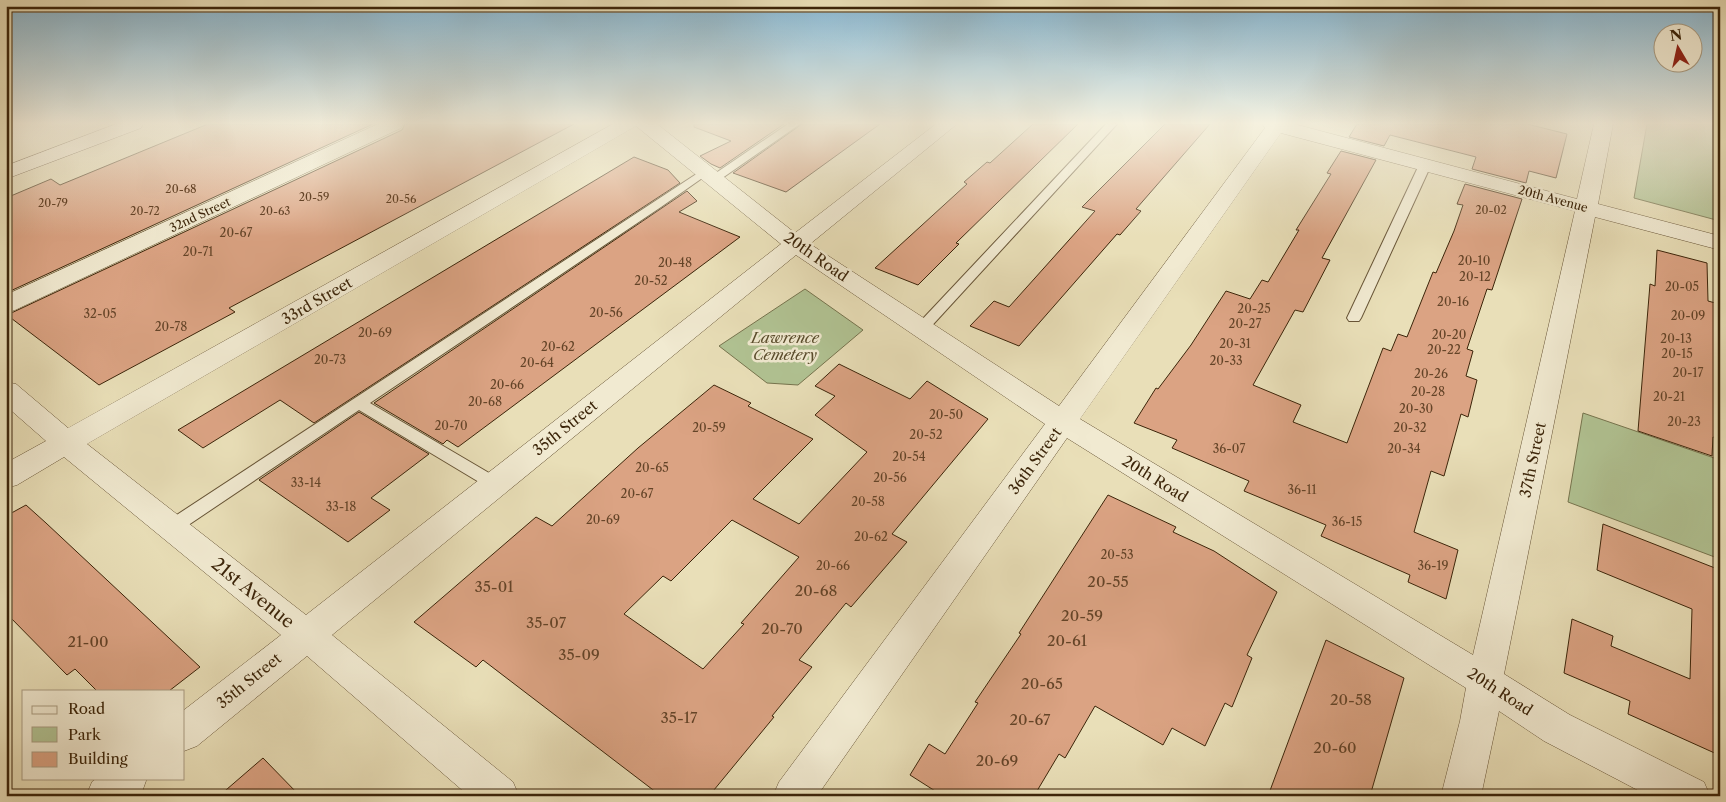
<svg xmlns="http://www.w3.org/2000/svg" width="1726" height="802" font-family="'Libre Caslon Text',serif">
  <style>
    .green { fill: #b1c393; stroke: #76744e }
    .building { fill: #dba383; stroke: #3c250a; fill-rule: evenodd }
    .lines { fill: none; stroke-linecap: round; stroke-linejoin: round }
    .lane-casing { stroke: #675436; stroke-width: 2 }
    .street-casing { stroke: #675436; stroke-width: 1 }
    .secondary-casing { stroke: #3c250a; stroke-width: 1 }
    .lane { fill: #f1ead1; fill-rule: evenodd }
    .street { fill: #f1ead1; fill-rule: evenodd }
    .secondary { fill: #f1ead1; fill-rule: evenodd }
    .labels { text-anchor: middle; stroke-width: 5; stroke-linejoin: round; paint-order: stroke }
    .far-number-label { font-size: 11px; fill: #644428 }
    .far-street-label { font-size: 12px; fill: #3c250a; stroke: #f1ead1 }
    .number-label { font-size: 12px; fill: #644428 }
    .street-label { font-size: 15px; fill: #3c250a; stroke: #f1ead1 }
    .park-label { font-size: 15px; font-style: italic; fill: #594c2c; stroke: #f1ead1 }
    .near-number-label { font-size: 15px; fill: #644428 }
    .near-street-label { font-size: 18px; fill: #3c250a; stroke: #f1ead1 }
  </style>
  <rect width="100%" height="100%" fill="#e9dfb8"/>
  <filter id="stains"><feTurbulence type="fractalNoise" baseFrequency=".004" numOctaves="4"/><feColorMatrix values="0 0 0 0 .2 0 0 0 0 .09 0 0 0 0 .02 0 0 0 .5 -.17"/></filter>
  <radialGradient id="worn" r=".72"><stop offset=".6" stop-color="#630" stop-opacity="0"/><stop offset="1" stop-color="#630" stop-opacity=".3"/></radialGradient>
  <g class="green">
    <polygon points="1647,124 1720,124 1720,221 1634,198"/>
    <polygon points="805,289 863,330 798,385 767,383 719,346"/>
    <polygon points="1583,413 1720,460 1720,559 1568,502"/>
  </g>
  <g class="building">
    <polygon points="208,124 373,124 6,293 6,198 51,179 60,185"/>
    <polygon points="405,124 574,124 229,308 235,312 99,385 7,315 402,130"/>
    <polygon points="694,124 784,124 720,168 711,164 700,156 731,141 694,127"/>
    <polygon points="802,124 880,124 786,192 733,173"/>
    <polygon points="1033,124 1078,124 956,243 959,244 918,285 875,268 967,184 964,182 987,162 990,163"/>
    <polygon points="1165,124 1210,124 1136,209 1141,211 1120,235 1117,234 1019,346 970,326 994,301 1009,307 1095,211 1082,207"/>
    <polygon points="1357,124 1527,124 1567,134 1556,178 1529,171 1526,183 1472,169 1476,157 1390,135 1384,146 1349,137"/>
    <polygon points="1341,151 1376,160 1322,258 1330,260 1303,312 1295,310 1253,385 1301,405 1293,422 1347,443 1383,348 1391,351 1398,334 1407,337 1433,272 1436,273 1454,231 1463,205 1457,204 1465,184 1522,199 1492,290 1487,289 1467,349 1473,351 1466,376 1477,380 1468,417 1461,414 1444,476 1431,471 1414,532 1458,550 1446,599 1408,582 1410,575 1321,536 1326,525 1244,491 1249,481 1172,448 1177,440 1134,423 1156,388 1158,389 1191,345 1226,291 1250,299 1262,280 1268,282 1299,230 1296,230 1331,174 1327,173"/>
    <polygon points="634,157 668,170 680,183 314,423 280,400 203,448 178,430"/>
    <polygon points="687,191 697,201 679,212 740,237 458,447 447,440 443,444 374,403"/>
    <polygon points="1657,250 1707,263 1708,301 1719,304 1719,439 1713,437 1712,456 1638,431 1650,284 1655,286"/>
    <path d="M839,364l71,35 17,-18 61,38 -96,115 15,8 -56,65 -5,-4 -47,57 13,7 -40,49 2,1 -65,79h-48l-178,-136 -7,7 -62,-45 122,-105 16,9 86,-78 76,-63 37,18 -3,3 65,33 -60,60 46,25 68,-72 -52,-37 20,-19 -20,-10zM732,520l67,37 -58,66 3,1 -41,45 -79,-55 39,-38 8,5z"/>
    <polygon points="359,412 429,454 371,498 390,510 348,542 259,480"/>
    <polygon points="1108,495 1176,527 1173,532 1214,551 1277,592 1247,655 1252,658 1232,707 1225,703 1205,746 1172,728 1163,745 1095,706 1065,758 1059,754 1034,796 943,796 910,775 929,744 945,754 978,703 975,702 1021,634 1019,633"/>
    <polygon points="26,505 46,523 200,667 169,691 97,691 75,669 67,675 6,613 6,516"/>
    <polygon points="1603,524 1720,570 1719,755 1628,714 1630,701 1564,673 1572,619 1613,636 1611,646 1690,679 1692,609 1597,570"/>
    <polygon points="1326,640 1404,678 1370,796 1268,796"/>
    <polygon points="263,758 300,796 219,796"/>
  </g>
  <g class="lines">
    <defs>
      <g id="lane">
        <polygon points="788,124 800,124 718,181 710,181 708,179 710,177"/>
        <polygon points="1106,124 1117,124 927,331 917,331 915,328 917,325"/>
        <polygon points="1425,162 1431,165 1361,318 1359,321 1349,321 1347,318 1419,165"/>
        <polygon points="704,169 710,172 708,174 661,207 370,403 501,480 503,484 501,488 495,490 489,488 359,410 178,532 172,534 166,532 163,527 166,522"/>
      </g>
      <g id="street">
        <polygon points="378,124 403,124 401,128 15,310 6,313 6,295"/>
        <path d="M613,124h44l138,109 141,-109h21l-147,120 249,162 206,-278 -3,-4h32l283,75 17,-75h19l-15,80 122,32v14l-125,-33 -91,457 66,41 134,67 6,14h-61l-105,-55 -45,-30 -18,85h-40l19,-75 6,-33 -399,-250 -250,358h-44l6,-14 266,-358 -249,-169 -464,380 181,147 6,14h-50l-162,-140 -110,90 -13,5v-41l97,-75 -217,-178 -47,28 -11,3v-25l40,-22 -40,-35v-24l10,2 52,44zM636,126l145,118 -475,371 -219,-171zM1281,133l294,78 -102,444 -393,-236z"/>
        <polygon points="97,778 147,778 142,792 137,796 86,796 92,782"/>
      </g>
      <polygon id="secondary" points="116,124 143,124 141,128 6,179 6,166"/>
    </defs>
    <use href="#lane" class="lane-casing"/>
    <use href="#street" class="street-casing"/>
    <use href="#secondary" class="secondary-casing"/>
    <use href="#lane" class="lane"/>
    <use href="#street" class="street"/>
    <use href="#secondary" class="secondary"/>
  </g>
  <linearGradient id="sky" x2="0" y2="1"><stop stop-color="#87b7d2"/><stop offset="0.52" stop-color="#f5f1df"/><stop offset="1" stop-color="#f5f1df" stop-opacity="0"/></linearGradient>
  <rect width="1726" height="237" fill="url(#sky)"/>
  <g class="labels">
    <g class="far-number-label">
      <text x="181" y="193">20-68</text>
      <text x="314" y="201">20-59</text>
      <text x="401" y="203">20-56</text>
      <text x="53" y="207">20-79</text>
      <text x="1491" y="214">20-02</text>
      <text x="145" y="215">20-72</text>
      <text x="275" y="215">20-63</text>
    </g>
    <g class="far-street-label">
      <text transform="translate(1553 199) rotate(15)" y="4">20th Avenue</text>
      <text transform="translate(200 215) rotate(-25)" y="4">32nd Street</text>
    </g>
    <g class="number-label">
      <text x="236" y="237">20-67</text>
      <text x="198" y="256">20-71</text>
      <text x="1474" y="265">20-10</text>
      <text x="675" y="267">20-48</text>
      <text x="1475" y="281">20-12</text>
      <text x="651" y="285">20-52</text>
      <text x="1682" y="291">20-05</text>
      <text x="1453" y="306">20-16</text>
      <text x="1254" y="313">20-25</text>
      <text x="606" y="317">20-56</text>
      <text x="100" y="318">32-05</text>
      <text x="1688" y="320">20-09</text>
      <text x="1245" y="328">20-27</text>
      <text x="171" y="331">20-78</text>
      <text x="375" y="337">20-69</text>
      <text x="1449" y="339">20-20</text>
      <text x="1676" y="343">20-13</text>
      <text x="1235" y="348">20-31</text>
      <text x="558" y="351">20-62</text>
      <text x="1444" y="354">20-22</text>
      <text x="1677" y="358">20-15</text>
      <text x="330" y="364">20-73</text>
      <text x="1226" y="365">20-33</text>
      <text x="537" y="367">20-64</text>
      <text x="1688" y="377">20-17</text>
      <text x="1431" y="378">20-26</text>
      <text x="507" y="389">20-66</text>
      <text x="1428" y="396">20-28</text>
      <text x="1669" y="401">20-21</text>
      <text x="485" y="406">20-68</text>
      <text x="1416" y="413">20-30</text>
      <text x="946" y="419">20-50</text>
      <text x="1684" y="426">20-23</text>
      <text x="451" y="430">20-70</text>
      <text x="709" y="432">20-59</text>
      <text x="1410" y="432">20-32</text>
      <text x="926" y="439">20-52</text>
      <text x="1229" y="453">36-07</text>
      <text x="1404" y="453">20-34</text>
      <text x="909" y="461">20-54</text>
      <text x="652" y="472">20-65</text>
      <text x="890" y="482">20-56</text>
      <text x="306" y="487">33-14</text>
      <text x="1302" y="494">36-11</text>
      <text x="637" y="498">20-67</text>
      <text x="868" y="506">20-58</text>
      <text x="341" y="511">33-18</text>
      <text x="603" y="524">20-69</text>
      <text x="1347" y="526">36-15</text>
      <text x="871" y="541">20-62</text>
      <text x="1117" y="559">20-53</text>
      <text x="833" y="570">20-66</text>
      <text x="1433" y="570">36-19</text>
    </g>
    <g class="street-label">
      <text transform="translate(816 257) rotate(35)" y="5">20th Road</text>
      <text transform="translate(317 301) rotate(-30)" y="5">33rd Street</text>
      <text transform="translate(565 428) rotate(-39)" y="5">35th Street</text>
      <text transform="translate(1533 460) rotate(-78)" y="5">37th Street</text>
      <text transform="translate(1035 461) rotate(-54)" y="5">36th Street</text>
      <text transform="translate(1155 479) rotate(32)" y="5">20th Road</text>
      <text transform="translate(249 681) rotate(-39)" y="5">35th Street</text>
      <text transform="translate(1500 692) rotate(33)" y="5">20th Road</text>
    </g>
    <g class="park-label">
      <text x="785" y="343">Lawrence<tspan x="785" dy="17">Cemetery</tspan></text>
    </g>
    <g class="near-number-label">
      <text x="1108" y="587">20-55</text>
      <text x="494" y="592">35-01</text>
      <text x="816" y="596">20-68</text>
      <text x="1082" y="621">20-59</text>
      <text x="546" y="628">35-07</text>
      <text x="782" y="634">20-70</text>
      <text x="1067" y="646">20-61</text>
      <text x="88" y="647">21-00</text>
      <text x="579" y="660">35-09</text>
      <text x="1042" y="689">20-65</text>
      <text x="1351" y="705">20-58</text>
      <text x="679" y="723">35-17</text>
      <text x="1030" y="725">20-67</text>
      <text x="1335" y="753">20-60</text>
      <text x="997" y="766">20-69</text>
    </g>
    <g class="near-street-label">
      <text transform="translate(253 593) rotate(39)" y="6">21st Avenue</text>
    </g>
  </g>
  <rect width="1726" height="802" fill="none" stroke="#e9dfb8" stroke-width="25"/>
  <rect x="8" y="8" width="1711" height="787" fill="none" stroke="#3c250a" stroke-width="2.5"/>
  <rect x="12" y="12" width="1701" height="777" fill="none" stroke="#3c250a"/>
  <rect x="22" y="690" width="162" height="90" fill="#f1ead1" stroke="#a99b81"/>
  <rect x="32" y="706" width="25" height="8" fill="#f1ead1" stroke="#a99b81"/>
  <text x="68" y="714" font-size="15" fill="#3c250a">Road</text>
  <rect x="32" y="727" width="25" height="15" fill="#b1c393" stroke="#a99b81"/>
  <text x="68" y="740" font-size="15" fill="#3c250a">Park</text>
  <rect x="32" y="752" width="25" height="15" fill="#dba383" stroke="#a99b81"/>
  <text x="68" y="764" font-size="15" fill="#3c250a">Building</text>
  <g transform="translate(1678 48) rotate(351)"><circle r="24" fill="#f1ead1" stroke="#a99b81"/>
  <path d="M0-4L9 19L0 12L-9 19Z" fill="#8f2418"/>
  <text y="-8" font-size="14" font-weight="bold" text-anchor="middle" fill="#3c250a">N</text>
  </g>
  <rect width="100%" height="100%" filter="url(#stains)"/>
  <rect width="100%" height="100%" fill="url(#worn)"/>
</svg>
